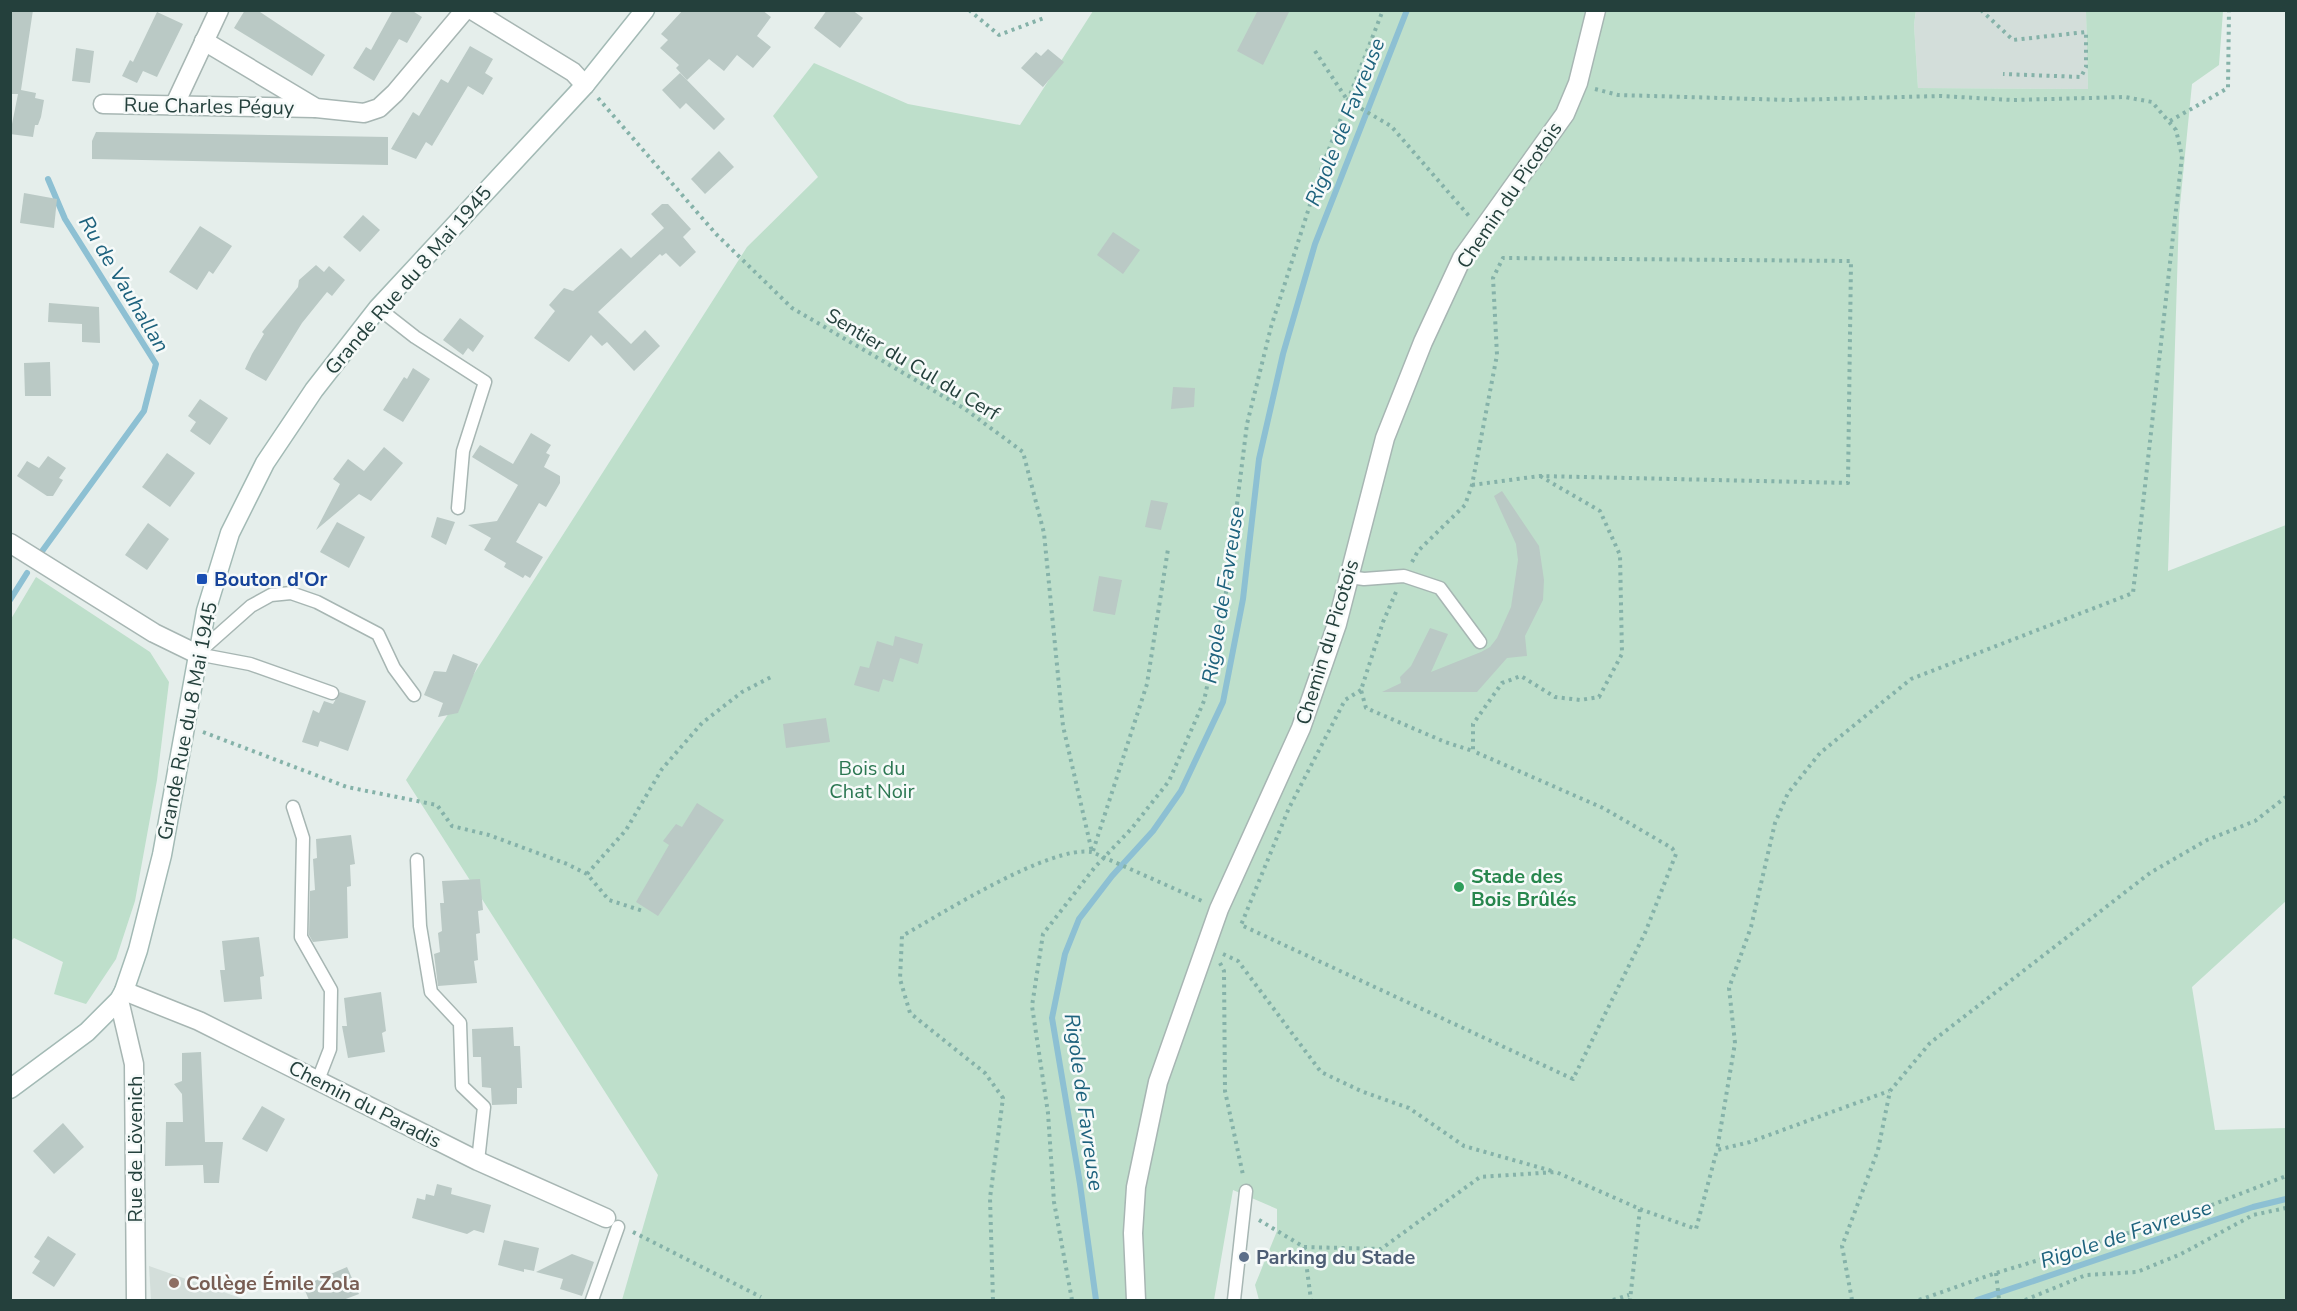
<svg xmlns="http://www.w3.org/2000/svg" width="2297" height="1311" font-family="'Nunito Sans',sans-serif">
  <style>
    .built { fill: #d3deda }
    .green { fill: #bedfcb }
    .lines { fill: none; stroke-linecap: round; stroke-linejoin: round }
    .stream { stroke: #8dc0d3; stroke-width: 6 }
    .building { fill: #bac9c5 }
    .service-casing { stroke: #a7b6b3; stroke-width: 15 }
    .minor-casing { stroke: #a7b6b3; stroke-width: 21 }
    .secondary-casing { stroke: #a3bab5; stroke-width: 21 }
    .path { stroke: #85b2a9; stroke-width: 4; stroke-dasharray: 3 4.5; stroke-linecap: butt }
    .service { stroke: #fff; stroke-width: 12 }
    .minor { stroke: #fff; stroke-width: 18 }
    .secondary { stroke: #fff; stroke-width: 18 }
    .transit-dot { fill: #1a4fb4; stroke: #f6faf9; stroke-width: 2 }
    .leisure-dot { fill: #2e9e5b; stroke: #f6faf9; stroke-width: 2 }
    .service-dot { fill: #5c6f8a; stroke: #f6faf9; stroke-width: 2 }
    .education-dot { fill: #8d6e63; stroke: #f6faf9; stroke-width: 2 }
    .labels { text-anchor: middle; stroke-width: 5; stroke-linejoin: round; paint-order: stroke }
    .street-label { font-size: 20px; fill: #24403c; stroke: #f6faf9 }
    .transit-label { font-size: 20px; font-weight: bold; fill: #164399; stroke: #f6faf9; text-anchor: start }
    .park-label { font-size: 20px; fill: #2d7853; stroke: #f6faf9 }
    .leisure-label { font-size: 20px; font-weight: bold; fill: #27864d; stroke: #f6faf9; text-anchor: start }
    .service-label { font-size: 20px; font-weight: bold; fill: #4e5e75; stroke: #f6faf9; text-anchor: start }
    .education-label { font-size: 20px; font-weight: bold; fill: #785e54; stroke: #f6faf9; text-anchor: start }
    .water-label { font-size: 21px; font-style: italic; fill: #1d627d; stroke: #f6faf9 }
  </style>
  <rect width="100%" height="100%" fill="#e5eeeb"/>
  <g class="built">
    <polygon points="1916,11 2086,11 2088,89 1918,88 1914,25"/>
    <polygon points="149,1266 246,1300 151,1300"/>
  </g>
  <g class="green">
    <polygon points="1916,10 1914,25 1918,88 2088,89 2086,11 2223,11 2219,65 2192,84 2179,215 2168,571 2286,525 2286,901 2192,987 2215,1130 2286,1128 2286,1300 1259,1300 1255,1285 1277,1231 1277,1209 1233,1190 1214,1300 622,1300 658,1175 406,780 747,247 818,177 773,116 814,63 908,104 1020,125 1093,11"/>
    <polygon points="36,577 150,652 169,682 157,780 135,901 116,959 86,1004 54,994 63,962 14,938 11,941 11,619"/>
  </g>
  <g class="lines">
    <g class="stream">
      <polyline points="40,554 144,411 156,364 65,219 48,179"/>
      <polyline points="10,600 27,573"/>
      <polyline points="1096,1300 1080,1184 1052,1018 1065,954 1079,919 1112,876 1153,831 1181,791 1223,702 1243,599 1259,459 1283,354 1315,244 1407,10"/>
      <polyline points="1977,1300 2253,1207 2286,1199"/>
    </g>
  </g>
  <g class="building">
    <polygon points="10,10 33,10 21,90 36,93 35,98 44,100 41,117 38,125 35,125 33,137 10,134 18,94 10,94"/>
    <polygon points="245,10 257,10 325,55 312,76 234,28"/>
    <polygon points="393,10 411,10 422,17 407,43 399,39 374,81 353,68 366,47 371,50"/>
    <polygon points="683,10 762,10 771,17 757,36 771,47 753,68 737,55 724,71 709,59 687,80 676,68 679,65 660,48 668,40 661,34"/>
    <polygon points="827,10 852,10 863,18 840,48 814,28"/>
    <polygon points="1258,10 1290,10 1263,65 1237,51"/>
    <polygon points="157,12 183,24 157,77 143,71 137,83 122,76 130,60 133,62"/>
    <polygon points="470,46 493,59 485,73 493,78 483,95 468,86 432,146 426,142 416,159 391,149 413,112 419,116 441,79 448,83"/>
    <polygon points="76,48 94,51 90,83 72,81"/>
    <polygon points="1048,49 1064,62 1043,87 1021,68 1036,52 1041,56"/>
    <polygon points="680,73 725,119 714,130 686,103 680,109 662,90"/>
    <polygon points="96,132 388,137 388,165 92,159 92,141"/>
    <polygon points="719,151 734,167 705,194 691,179"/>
    <polygon points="24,193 57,199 54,228 20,223"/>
    <polygon points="662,204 668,204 691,229 683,237 696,252 680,267 666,253 662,256 660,254 598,312 631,344 645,330 660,346 634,371 607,342 602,346 591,335 569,362 534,338 555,311 549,305 564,288 573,291 621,248 631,258 664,228 651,214"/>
    <polygon points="363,215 380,230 360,252 343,237"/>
    <polygon points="200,226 232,246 213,274 209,271 197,290 169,272"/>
    <polygon points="1113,232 1140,250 1123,274 1097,255"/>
    <polygon points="316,265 324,272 329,266 345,280 332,296 327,292 302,323 266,381 245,369 252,354 264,334 262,332 298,287 299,280"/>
    <polygon points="49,303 99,307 100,343 82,342 82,324 48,322"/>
    <polygon points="460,318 484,336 473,352 468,348 463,355 443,340"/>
    <polygon points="50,362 51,396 25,396 24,363"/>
    <polygon points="413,368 430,379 403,422 383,410 404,377 407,379"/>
    <polygon points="1173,387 1195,388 1194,407 1171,409"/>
    <polygon points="200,399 228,418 210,445 190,431 196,422 188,416"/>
    <polygon points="531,433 551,445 546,453 550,455 544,467 560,476 560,483 546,507 539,503 516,542 543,557 530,578 525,575 523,578 504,567 506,563 484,550 491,538 468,525 497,521 518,485 472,457 480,445 513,464"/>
    <polygon points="384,447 403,463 371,501 359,494 316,530 340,484 333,479 348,459 364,471"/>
    <polygon points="167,453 195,473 170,507 142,487"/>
    <polygon points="48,456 66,468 59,478 63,480 53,496 47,496 17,476 27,461 39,468"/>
    <polygon points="1502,491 1539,546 1544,580 1543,600 1525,636 1527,656 1507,658 1477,692 1382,692 1401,683 1400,677 1411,666 1430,628 1448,634 1431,672 1481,652 1490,647 1497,638 1511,607 1518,560 1516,544 1494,496"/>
    <polygon points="1151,500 1168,503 1161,530 1145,527"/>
    <polygon points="437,517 455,522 446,545 431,537"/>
    <polygon points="337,522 365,537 349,568 320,552"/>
    <polygon points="148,523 169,539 147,570 125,555"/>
    <polygon points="1099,576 1122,580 1115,615 1093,611"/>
    <polygon points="895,636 923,644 918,664 900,658 893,682 883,679 879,692 854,685 860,666 869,668 877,641 893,646"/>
    <polygon points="453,654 478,664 458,713 438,717 443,703 424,695 434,671 446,672"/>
    <polygon points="340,692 366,701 348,751 320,741 318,747 302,742 313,710 319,713 324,701 333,704"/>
    <polygon points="826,718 830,742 786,748 783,724"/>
    <polygon points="697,803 724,820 658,916 636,902 669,845 663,841 676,824 682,827"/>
    <polygon points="351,835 355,864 350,865 351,886 347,887 348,938 313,942 309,935 310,891 315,890 313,859 317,858 316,839"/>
    <polygon points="480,879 483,910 478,911 480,933 476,934 478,960 474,961 477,983 438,986 434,954 440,952 438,933 442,931 440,903 444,903 442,881"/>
    <polygon points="259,937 264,976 260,977 262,999 224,1002 220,970 225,970 222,941"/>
    <polygon points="381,992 386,1031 382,1033 385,1052 348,1058 342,1026 347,1026 344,998"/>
    <polygon points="513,1027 514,1046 520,1046 522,1088 517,1088 517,1104 492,1105 491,1088 482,1087 481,1057 473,1057 472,1029"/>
    <polygon points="201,1052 205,1142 223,1142 219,1183 204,1183 203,1165 165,1166 166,1122 183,1122 182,1094 174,1084 182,1081 182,1053"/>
    <polygon points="262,1106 285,1119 267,1152 242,1139"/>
    <polygon points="63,1123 84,1147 54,1174 33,1151"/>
    <polygon points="437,1184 452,1188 451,1194 491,1205 484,1233 474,1230 467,1234 412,1218 417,1198 425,1200 426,1194 434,1196"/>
    <polygon points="48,1236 76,1254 54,1287 32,1273 40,1261 34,1257"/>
    <polygon points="504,1240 539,1248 534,1271 524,1269 524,1272 498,1265"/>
    <polygon points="572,1254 594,1262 582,1296 560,1289 563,1279 536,1272"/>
    <polygon points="347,1267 359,1294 343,1300 309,1300 303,1286"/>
  </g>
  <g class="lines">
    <defs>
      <g id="service">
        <polyline points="378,308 415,337 485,382 463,451 458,508"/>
        <polyline points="1349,577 1364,579 1404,576 1440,588 1480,642"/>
        <polyline points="198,653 251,606 271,595 291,593 317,602 378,634 394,668 414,695"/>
        <polyline points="197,654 250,664 332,693"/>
        <polyline points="293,807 303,838 301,937 331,990 330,1049 318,1080"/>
        <polyline points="417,860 420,926 431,992 460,1023 462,1086 484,1107 478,1161"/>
        <polyline points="592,1300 618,1227"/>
        <polyline points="1234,1300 1246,1191"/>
      </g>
      <g id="minor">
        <polyline points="472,10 573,72 585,85"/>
        <polyline points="204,41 316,108 364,113 379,108 395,93 465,10"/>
        <polyline points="103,104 314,108"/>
        <polyline points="175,104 219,10"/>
        <polyline points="10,543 154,633 197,654"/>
        <polyline points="124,991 199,1021 478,1161 606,1218"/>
        <polyline points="119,1000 134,1064 136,1300"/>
        <polyline points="1136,1300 1133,1233 1136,1187 1158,1082 1219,909 1301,728 1337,624 1385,438 1423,342 1462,258 1565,114 1578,83 1596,10"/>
      </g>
      <polyline id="secondary" points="10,1089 87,1032 119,1000 124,991 138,950 162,855 206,611 230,533 265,463 314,390 378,308 585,85 645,10"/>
    </defs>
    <use href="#service" class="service-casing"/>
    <use href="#minor" class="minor-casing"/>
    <use href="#secondary" class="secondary-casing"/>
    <g class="path">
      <polyline points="969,10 999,35 1044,18"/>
      <polyline points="1981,10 2013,40 2086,32 2086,67 2081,77 2003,74"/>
      <polyline points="1315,51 1348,101 1391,126 1469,216"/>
      <polyline points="1595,89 1618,95 1790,100 1940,96 2013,100 2125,97 2152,102 2176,130 2182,156 2133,593 1911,679 1820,753 1788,793 1775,823 1751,927 1729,988 1735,1043 1717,1150"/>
      <polyline points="598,98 716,234 792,308 965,409 1023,452 1044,533 1063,726 1092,852"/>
      <polyline points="2170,121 2228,88 2229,10"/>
      <polyline points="1412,562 1418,551 1465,505 1472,485 1497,355 1493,278 1503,258 1851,261 1848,483 1540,476 1472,485"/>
      <polyline points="1396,592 1383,622 1361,690 1366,708 1445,742 1473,751 1473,724 1502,683 1521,676 1555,697 1580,700 1599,697 1622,654 1620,555 1600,511 1540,476"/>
      <polyline points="1361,690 1345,700 1289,808 1241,925 1573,1079 1645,933 1676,854 1672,848 1603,808 1473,751"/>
      <polyline points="203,732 347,787 437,805 452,826 489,835 567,864 587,874 609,900 643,911"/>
      <polyline points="1093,851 1147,684 1168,549"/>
      <polyline points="587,874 626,830 662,769 702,723 742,692 773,676"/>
      <polyline points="1223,954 1238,961 1321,1072 1361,1091 1409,1108 1464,1146 1552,1171"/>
      <polyline points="1220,963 1224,971 1225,1091 1243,1175"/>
      <polyline points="1640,1209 1696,1229 1717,1150 1750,1142 1889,1091"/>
      <polyline points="1259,1220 1304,1247 1381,1249 1480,1177 1556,1172 1640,1209 1630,1300"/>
      <polyline points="633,1232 761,1297"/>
      <polyline points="1304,1247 1311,1300"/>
      <polyline points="1996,1273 1999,1300"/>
      <path d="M993,1300l-3,-102 13,-100 -18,-25 -75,-60 -10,-34 2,-43c41,-23 148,-91 190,-84l110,49"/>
      <polyline points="1072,1300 1054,1202 1048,1113 1032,1006 1043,934 1095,867 1132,828 1169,781 1204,701 1225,600 1247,424 1271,327 1322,167 1383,10"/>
      <polyline points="1613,1300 1629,1295"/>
      <polyline points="1852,1300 1842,1246 1878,1150 1890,1091 1930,1043 2150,873 2207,840 2255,821 2286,797"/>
      <polyline points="1919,1300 1996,1273 2181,1217 2286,1176"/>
      <polyline points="2025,1300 2086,1275 2137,1272 2181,1254 2253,1215 2286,1208"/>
    </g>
    <use href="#service" class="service"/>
    <use href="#minor" class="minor"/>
    <use href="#secondary" class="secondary"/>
  </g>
  <rect class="transit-dot" x="196" y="573" width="12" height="12" rx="3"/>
  <circle class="leisure-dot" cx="1459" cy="887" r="6"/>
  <circle class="service-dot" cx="1244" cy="1257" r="6"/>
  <circle class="education-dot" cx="174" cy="1283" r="6"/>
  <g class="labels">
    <g class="street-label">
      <text transform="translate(209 106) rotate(1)" y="7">Rue Charles Péguy</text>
      <text transform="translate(1509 195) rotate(-56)" y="7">Chemin du Picotois</text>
      <text transform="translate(408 280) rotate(-49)" y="7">Grande Rue du 8 Mai 1945</text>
      <text transform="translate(913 364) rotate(31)" y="7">Sentier du Cul du Cerf</text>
      <text transform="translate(1327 642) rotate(-73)" y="7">Chemin du Picotois</text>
      <text transform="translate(187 721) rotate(-79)" y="7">Grande Rue du 8 Mai 1945</text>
      <text transform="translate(365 1104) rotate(27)" y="7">Chemin du Paradis</text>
      <text transform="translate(135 1149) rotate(-90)" y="7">Rue de Lövenich</text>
    </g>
    <g class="transit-label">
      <text x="214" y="586">Bouton d'Or</text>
    </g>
    <g class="park-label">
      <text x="872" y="775">Bois du<tspan x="872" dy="23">Chat Noir</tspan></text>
    </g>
    <g class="leisure-label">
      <text x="1471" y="883">Stade des<tspan x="1471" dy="23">Bois Brûlés</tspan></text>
    </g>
    <g class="service-label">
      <text x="1256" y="1264">Parking du Stade</text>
    </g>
    <g class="education-label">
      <text x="186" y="1290">Collège Émile Zola</text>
    </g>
    <g class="water-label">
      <text transform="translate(1345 122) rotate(-68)" y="7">Rigole de Favreuse</text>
      <text transform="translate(124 284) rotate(59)" y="7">Ru de Vauhallan</text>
      <text transform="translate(1223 595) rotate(-81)" y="7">Rigole de Favreuse</text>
      <text transform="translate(1084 1102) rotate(82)" y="7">Rigole de Favreuse</text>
      <text transform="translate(2126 1234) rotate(-18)" y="7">Rigole de Favreuse</text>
    </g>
  </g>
  <rect width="2297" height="1311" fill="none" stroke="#24403c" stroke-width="24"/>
</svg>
